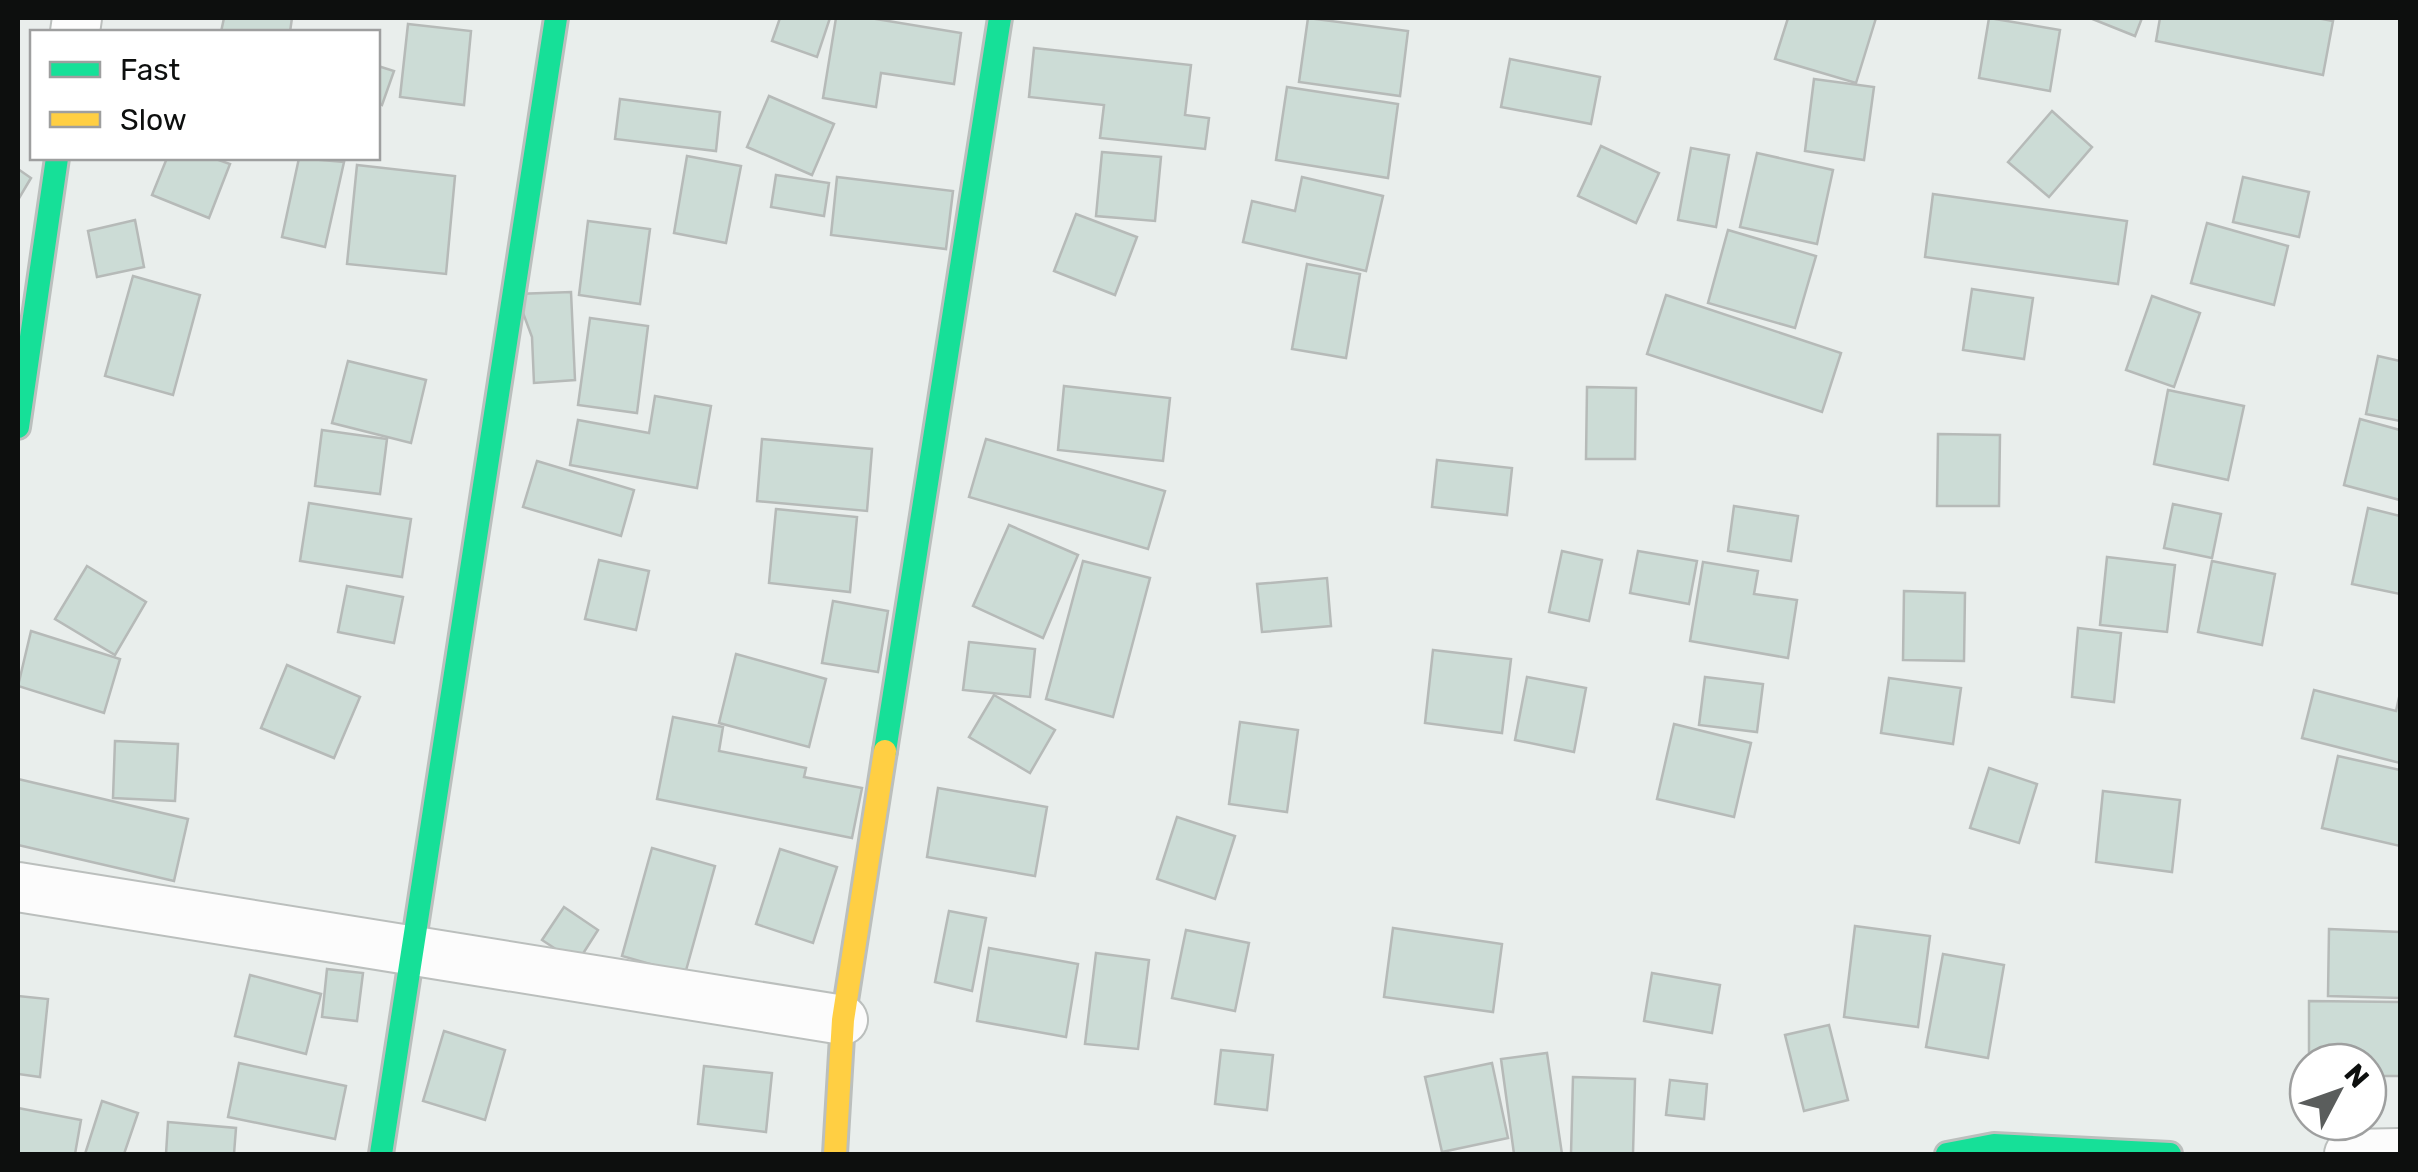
<svg xmlns="http://www.w3.org/2000/svg" width="2418" height="1172" font-family="Rubik,sans-serif">
  <style>
    .building { fill: #ccdcd6; stroke: #b6bab8; stroke-width: 2.5 }
    .lines { fill: none; stroke-linecap: round; stroke-linejoin: round }
    .street-casing { stroke: #bbbfbd; stroke-width: 52 }
    .fast-casing { stroke: #bbbfbd; stroke-width: 28 }
    .slow-casing { stroke: #bbbfbd; stroke-width: 28 }
    .street { stroke: #fcfcfc; stroke-width: 48 }
    .fast { stroke: #16e098; stroke-width: 22 }
    .slow { stroke: #ffcf43; stroke-width: 22 }
  </style>
  <rect width="100%" height="100%" fill="#e9eeec"/>
  <g class="building">
    <polygon points="224,18 292,18 290,32 221,32"/>
    <polygon points="780,18 830,18 817,57 772,41"/>
    <polygon points="836,18 870,18 961,33 954,84 881,73 876,107 823,98"/>
    <polygon points="1308,18 1408,31 1400,96 1299,82"/>
    <polygon points="1788,18 1876,18 1856,83 1775,59"/>
    <polygon points="1989,18 2060,30 2050,91 1979,78"/>
    <polygon points="2090,18 2142,18 2135,36"/>
    <polygon points="2160,18 2317,18 2333,21 2323,75 2156,41"/>
    <polygon points="408,24 471,31 464,105 400,97"/>
    <polygon points="1034,48 1191,65 1185,115 1209,118 1205,149 1100,138 1104,105 1029,97"/>
    <polygon points="1510,59 1600,77 1591,124 1501,107"/>
    <polygon points="378,66 394,71 382,105 378,103"/>
    <polygon points="1814,79 1874,87 1864,160 1805,151"/>
    <polygon points="1287,87 1398,104 1388,178 1276,160"/>
    <polygon points="769,96 834,124 812,175 747,147"/>
    <polygon points="620,99 720,112 716,151 615,139"/>
    <polygon points="2052,111 2092,147 2049,197 2008,162"/>
    <polygon points="1601,146 1659,173 1636,223 1578,196"/>
    <polygon points="1691,148 1729,155 1716,227 1678,220"/>
    <polygon points="1102,152 1161,157 1155,221 1096,216"/>
    <polygon points="1757,153 1833,170 1817,244 1740,227"/>
    <polygon points="687,156 741,166 726,243 674,233"/>
    <polygon points="167,158 213,158 230,164 209,218 152,195"/>
    <polygon points="299,158 344,162 325,247 282,237"/>
    <polygon points="357,165 455,176 446,274 347,264"/>
    <polygon points="18,169 31,178 18,200"/>
    <polygon points="776,175 829,183 824,216 771,207"/>
    <polygon points="837,177 953,191 946,249 831,235"/>
    <polygon points="1302,177 1383,196 1366,271 1243,242 1252,201 1295,211"/>
    <polygon points="2243,177 2309,192 2299,237 2233,222"/>
    <polygon points="1933,194 2127,221 2118,284 1925,257"/>
    <polygon points="1076,214 1137,237 1115,295 1054,271"/>
    <polygon points="135,220 144,267 97,277 88,231"/>
    <polygon points="588,221 650,229 640,304 579,295"/>
    <polygon points="2207,223 2288,246 2274,305 2191,283"/>
    <polygon points="1728,230 1816,256 1795,328 1708,303"/>
    <polygon points="1307,264 1360,274 1346,358 1292,349"/>
    <polygon points="133,276 200,295 173,395 105,376"/>
    <polygon points="1972,289 2033,298 2024,359 1963,350"/>
    <polygon points="571,292 575,380 534,383 532,337 516,294"/>
    <polygon points="1666,295 1841,353 1822,412 1647,354"/>
    <polygon points="2152,296 2200,313 2174,387 2126,370"/>
    <polygon points="590,318 648,326 637,413 578,405"/>
    <polygon points="2378,356 2400,361 2400,421 2366,414"/>
    <polygon points="348,361 426,380 411,443 332,423"/>
    <polygon points="1064,386 1170,398 1163,461 1058,450"/>
    <polygon points="1587,387 1636,388 1635,459 1586,459"/>
    <polygon points="2168,390 2244,406 2228,480 2154,464"/>
    <polygon points="655,396 711,406 697,488 570,465 578,420 649,433"/>
    <polygon points="2360,419 2400,430 2400,500 2344,485"/>
    <polygon points="322,430 387,439 380,494 315,486"/>
    <polygon points="1938,434 2000,435 1999,506 1937,506"/>
    <polygon points="762,439 872,449 867,511 757,501"/>
    <polygon points="986,439 1165,491 1148,549 969,497"/>
    <polygon points="1437,460 1512,468 1507,515 1432,507"/>
    <polygon points="537,461 634,490 621,536 523,507"/>
    <polygon points="309,503 411,519 402,577 300,561"/>
    <polygon points="2173,504 2221,514 2212,558 2164,548"/>
    <polygon points="1734,506 1798,516 1791,561 1728,551"/>
    <polygon points="2368,508 2400,516 2400,594 2352,584"/>
    <polygon points="776,509 857,517 850,592 769,583"/>
    <polygon points="1009,525 1078,555 1043,638 973,606"/>
    <polygon points="1562,551 1602,560 1589,621 1549,612"/>
    <polygon points="1638,551 1697,561 1689,604 1630,593"/>
    <polygon points="2107,557 2175,565 2167,632 2100,625"/>
    <polygon points="599,560 649,571 636,630 585,619"/>
    <polygon points="1083,561 1150,578 1113,717 1046,699"/>
    <polygon points="2212,561 2275,574 2262,645 2198,632"/>
    <polygon points="1703,562 1758,571 1754,594 1797,600 1788,658 1690,641"/>
    <polygon points="87,566 146,602 115,655 55,619"/>
    <polygon points="1327,578 1331,626 1262,632 1257,584"/>
    <polygon points="347,586 403,597 394,643 338,632"/>
    <polygon points="1904,591 1965,593 1964,661 1903,660"/>
    <polygon points="833,601 888,611 878,672 822,663"/>
    <polygon points="2078,628 2121,633 2114,702 2072,697"/>
    <polygon points="31,631 120,659 104,713 18,686"/>
    <polygon points="969,642 1035,649 1030,697 963,690"/>
    <polygon points="1433,650 1511,659 1502,733 1425,723"/>
    <polygon points="736,654 826,679 809,747 719,723"/>
    <polygon points="287,665 360,697 334,758 261,728"/>
    <polygon points="1527,677 1586,688 1574,752 1515,740"/>
    <polygon points="1705,677 1763,684 1757,732 1699,725"/>
    <polygon points="1889,678 1961,688 1953,744 1881,733"/>
    <polygon points="2314,690 2396,711 2400,693 2400,763 2302,738"/>
    <polygon points="994,695 1055,730 1030,773 969,737"/>
    <polygon points="673,717 723,727 719,751 806,768 804,777 862,788 852,838 657,799"/>
    <polygon points="1240,722 1298,730 1287,812 1229,804"/>
    <polygon points="1674,724 1751,743 1734,817 1657,799"/>
    <polygon points="115,741 178,744 175,801 113,798"/>
    <polygon points="2338,756 2400,770 2400,846 2322,828"/>
    <polygon points="1989,768 2037,784 2019,843 1970,828"/>
    <polygon points="18,779 188,819 174,881 18,845"/>
    <polygon points="938,788 1047,807 1035,876 927,857"/>
    <polygon points="2103,791 2180,800 2172,872 2096,862"/>
    <polygon points="1177,817 1235,836 1215,899 1157,879"/>
    <polygon points="652,848 715,866 685,974 622,956"/>
    <polygon points="780,849 837,867 813,943 756,924"/>
    <polygon points="564,907 598,930 577,963 542,940"/>
    <polygon points="949,911 986,918 972,991 935,982"/>
    <polygon points="1855,926 1930,936 1918,1027 1844,1017"/>
    <polygon points="1393,928 1502,944 1493,1012 1384,997"/>
    <polygon points="2329,929 2400,932 2400,998 2328,996"/>
    <polygon points="1186,930 1249,943 1235,1011 1172,998"/>
    <polygon points="989,948 1078,964 1066,1037 977,1021"/>
    <polygon points="1096,953 1149,960 1138,1049 1085,1044"/>
    <polygon points="1943,954 2004,965 1988,1058 1926,1047"/>
    <polygon points="327,969 363,973 357,1021 322,1017"/>
    <polygon points="1652,973 1720,985 1712,1033 1644,1021"/>
    <polygon points="250,975 321,994 306,1054 235,1036"/>
    <polygon points="18,996 48,999 40,1077 18,1074"/>
    <polygon points="2309,1001 2400,1002 2400,1076 2368,1076 2368,1062 2309,1062"/>
    <polygon points="1829,1025 1848,1100 1804,1111 1785,1035"/>
    <polygon points="444,1031 505,1050 485,1120 423,1101"/>
    <polygon points="1221,1050 1273,1055 1267,1110 1215,1104"/>
    <polygon points="1547,1053 1562,1154 1514,1154 1501,1059"/>
    <polygon points="239,1063 346,1086 335,1139 228,1117"/>
    <polygon points="1492,1063 1508,1138 1442,1152 1425,1077"/>
    <polygon points="704,1066 772,1073 766,1132 698,1124"/>
    <polygon points="1573,1077 1635,1079 1633,1154 1571,1154"/>
    <polygon points="1670,1080 1707,1084 1704,1119 1666,1115"/>
    <polygon points="102,1101 138,1113 124,1154 85,1154"/>
    <polygon points="18,1108 81,1120 75,1154 18,1154"/>
    <polygon points="168,1122 236,1128 234,1154 166,1154"/>
  </g>
  <g class="lines">
    <defs>
      <g id="street">
        <polyline points="75,32 77,18"/>
        <polyline points="18,887 843,1020"/>
        <polyline points="2349,1154 2400,1153"/>
      </g>
      <g id="fast">
        <polyline points="18,427 57,158"/>
        <polyline points="885,751 1000,18"/>
        <polyline points="381,1154 556,18"/>
        <polyline points="1947,1154 1994,1145 2170,1154"/>
      </g>
      <polyline id="slow" points="835,1154 843,1020 885,751"/>
    </defs>
    <use href="#street" class="street-casing"/>
    <use href="#fast" class="fast-casing"/>
    <use href="#slow" class="slow-casing"/>
    <use href="#street" class="street"/>
    <use href="#fast" class="fast"/>
    <use href="#slow" class="slow"/>
  </g>
  <rect width="2418" height="1172" fill="none" stroke="#0d0f0e" stroke-width="40"/>
  <rect x="30" y="30" width="350" height="130" fill="#ffffff" stroke="#9e9f9f" stroke-width="2.5"/>
  <rect x="50" y="62" width="50" height="15" fill="#16e098" stroke="#9e9f9f" stroke-width="2.5"/>
  <text x="120" y="80" font-size="30" fill="#0d0f0e">Fast</text>
  <rect x="50" y="112" width="50" height="15" fill="#ffcf43" stroke="#9e9f9f" stroke-width="2.5"/>
  <text x="120" y="130" font-size="30" fill="#0d0f0e">Slow</text>
  <g transform="translate(2338 1092) rotate(49)"><circle r="48" fill="#ffffff" stroke="#9e9f9f" stroke-width="2.5"/>
  <path d="M0-8L18 38L0 25L-18 38Z" fill="#5a5d5c"/>
  <text y="-15" font-size="28" font-weight="bold" text-anchor="middle" fill="#0d0f0e">N</text>
  </g>
</svg>
